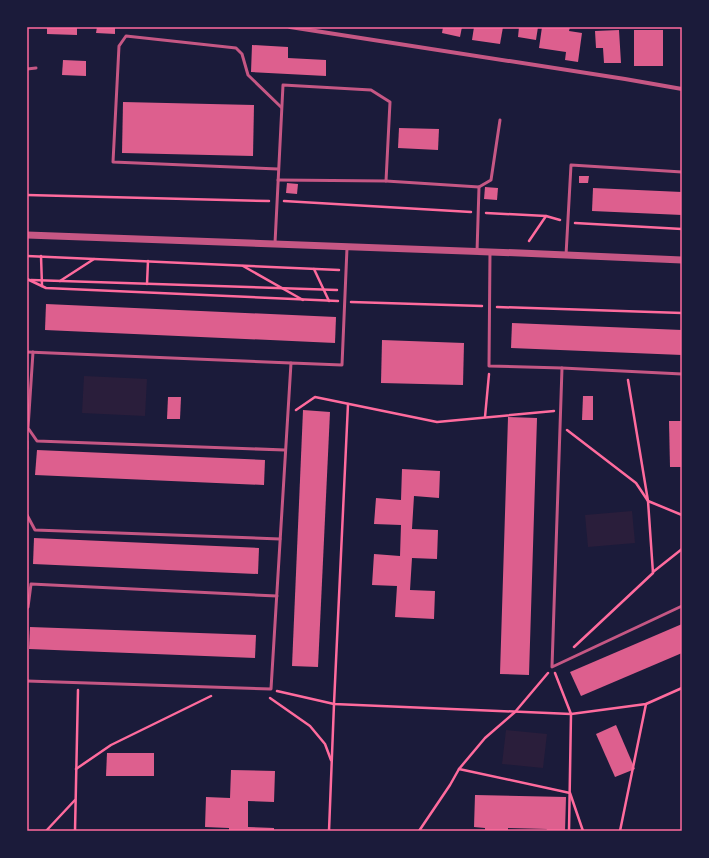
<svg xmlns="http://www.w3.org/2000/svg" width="709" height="858" font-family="Georgia,serif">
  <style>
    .green { fill: #2a1e3b }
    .building { fill: #dd5f8e }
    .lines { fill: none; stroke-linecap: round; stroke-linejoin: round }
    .path { stroke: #ff6b9d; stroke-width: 2.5 }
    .service { stroke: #c65784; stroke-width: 3 }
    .minor { stroke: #c65784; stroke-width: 4 }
    .tertiary { stroke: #c65784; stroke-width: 7 }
    .neatline { fill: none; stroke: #ff6b9d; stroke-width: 1.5 }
  </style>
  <rect width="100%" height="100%" fill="#1b1b3a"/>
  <g class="green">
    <polygon points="84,376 147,379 145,416 82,413"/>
    <polygon points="632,511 635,543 588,547 585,515"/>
    <polygon points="506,730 547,734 543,768 502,764"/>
  </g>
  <g class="building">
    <polygon points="47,27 77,27 77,35 47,34"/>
    <polygon points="97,27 115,27 115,34 96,33"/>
    <polygon points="443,27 462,27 460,37 442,33"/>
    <polygon points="474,27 503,27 500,44 472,40"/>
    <polygon points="519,27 538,27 536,40 518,37"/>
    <polygon points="542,27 570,27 569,31 582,33 578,62 565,60 566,52 539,48"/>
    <polygon points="619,30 621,63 604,63 603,48 596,48 595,31"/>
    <rect x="634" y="30" width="29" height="36"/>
    <polygon points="252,45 288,47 288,58 326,60 326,76 251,72"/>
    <polygon points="63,60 86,61 86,76 62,75"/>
    <polygon points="123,102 254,105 253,156 122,153"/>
    <polygon points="399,128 439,129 438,150 398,148"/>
    <polygon points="579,176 589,176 588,183 579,183"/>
    <polygon points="287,183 298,184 297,194 286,193"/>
    <polygon points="485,187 498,188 497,200 484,199"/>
    <polygon points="593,188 682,192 682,215 592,211"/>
    <polygon points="46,304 336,317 335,343 45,330"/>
    <polygon points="512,323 682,330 682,355 511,348"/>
    <polygon points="382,340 464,343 463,385 381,383"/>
    <polygon points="583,396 593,396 593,420 582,420"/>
    <polygon points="168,397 181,397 180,419 167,419"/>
    <polygon points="303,410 330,412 318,667 292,666"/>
    <polygon points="508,417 537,418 529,675 500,674"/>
    <polygon points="669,421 682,421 682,467 670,467"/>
    <polygon points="37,450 265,460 264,485 35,475"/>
    <polygon points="402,469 440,471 439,498 414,496 412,529 438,530 437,559 412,558 410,590 435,591 434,619 395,617 397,586 372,585 374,554 400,556 401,525 374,524 376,498 401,500"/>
    <polygon points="34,538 259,548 258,574 33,564"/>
    <polygon points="682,624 682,653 581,696 570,672"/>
    <polygon points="30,627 256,635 255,658 29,649"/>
    <polygon points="616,725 635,769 615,777 596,734"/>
    <polygon points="107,753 154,753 154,776 106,776"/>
    <polygon points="231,770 275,771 274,802 248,801 248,827 274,828 274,831 229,831 229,828 205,827 206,797 230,798"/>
    <polygon points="475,795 566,797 565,831 546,831 547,829 508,828 508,831 485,831 485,828 474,827"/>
  </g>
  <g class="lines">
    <g class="path">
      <polyline points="27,195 269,201"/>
      <polyline points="284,201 471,212"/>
      <polyline points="486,213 546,216 560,220"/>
      <polyline points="575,223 682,229"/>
      <polyline points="529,241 546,216"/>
      <polyline points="27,256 339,270"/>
      <polyline points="41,256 42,286"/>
      <polyline points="243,266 303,300"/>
      <polyline points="314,269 329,301"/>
      <polyline points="27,279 46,288 338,301"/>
      <polyline points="31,280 337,290"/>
      <polyline points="60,281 94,259"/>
      <polyline points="147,284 148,261"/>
      <polyline points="351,302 482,306"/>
      <polyline points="497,307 682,313"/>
      <polyline points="296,410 315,397 437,422 554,411"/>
      <polyline points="485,417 489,374"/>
      <polyline points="567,430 636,483 648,501 682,515"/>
      <polyline points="27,449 27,441"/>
      <polyline points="653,572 682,549"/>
      <polyline points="574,647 653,573 648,501 628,380"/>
      <polyline points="555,673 571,714 569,831"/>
      <polyline points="277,691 334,704 571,714 646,704 682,688"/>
      <polyline points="270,698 310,726 325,744 331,760"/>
      <polyline points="76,769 111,745 211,696"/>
      <polyline points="459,769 570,793 583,831"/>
      <polyline points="46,831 75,800"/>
      <polyline points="75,831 78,690"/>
      <polyline points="329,831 334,704 348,404"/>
      <polyline points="419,831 450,785 459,769 485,738 515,712 548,673"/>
      <polyline points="620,831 646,704"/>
    </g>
    <g class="service">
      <polyline points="27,69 36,68"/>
      <polyline points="278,169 113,162 119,46 126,36 236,48 242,54 248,75 281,107"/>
      <polyline points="278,180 386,181 479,187 491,180 500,120"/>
      <polyline points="275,243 283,85 371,90 390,102 386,181"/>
      <polyline points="477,252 479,187"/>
      <polyline points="490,252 489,366 562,368 682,374"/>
      <polyline points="566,255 571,165 682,172"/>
      <polyline points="27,352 291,363"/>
      <polyline points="33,352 28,428 37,441 285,450"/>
      <polyline points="562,368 552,667 682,606"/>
      <polyline points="27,515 35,530 280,539"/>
      <polyline points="27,608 28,607 31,584 277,596"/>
      <polyline points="27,681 271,689 291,363 342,365 347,248"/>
    </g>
    <polyline class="minor" points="290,27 625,79 682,89"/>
    <polyline class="tertiary" points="27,235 520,253 682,260"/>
  </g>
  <rect width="709" height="858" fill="none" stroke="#1b1b3a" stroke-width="56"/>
  <rect x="28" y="28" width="653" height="802" class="neatline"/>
</svg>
